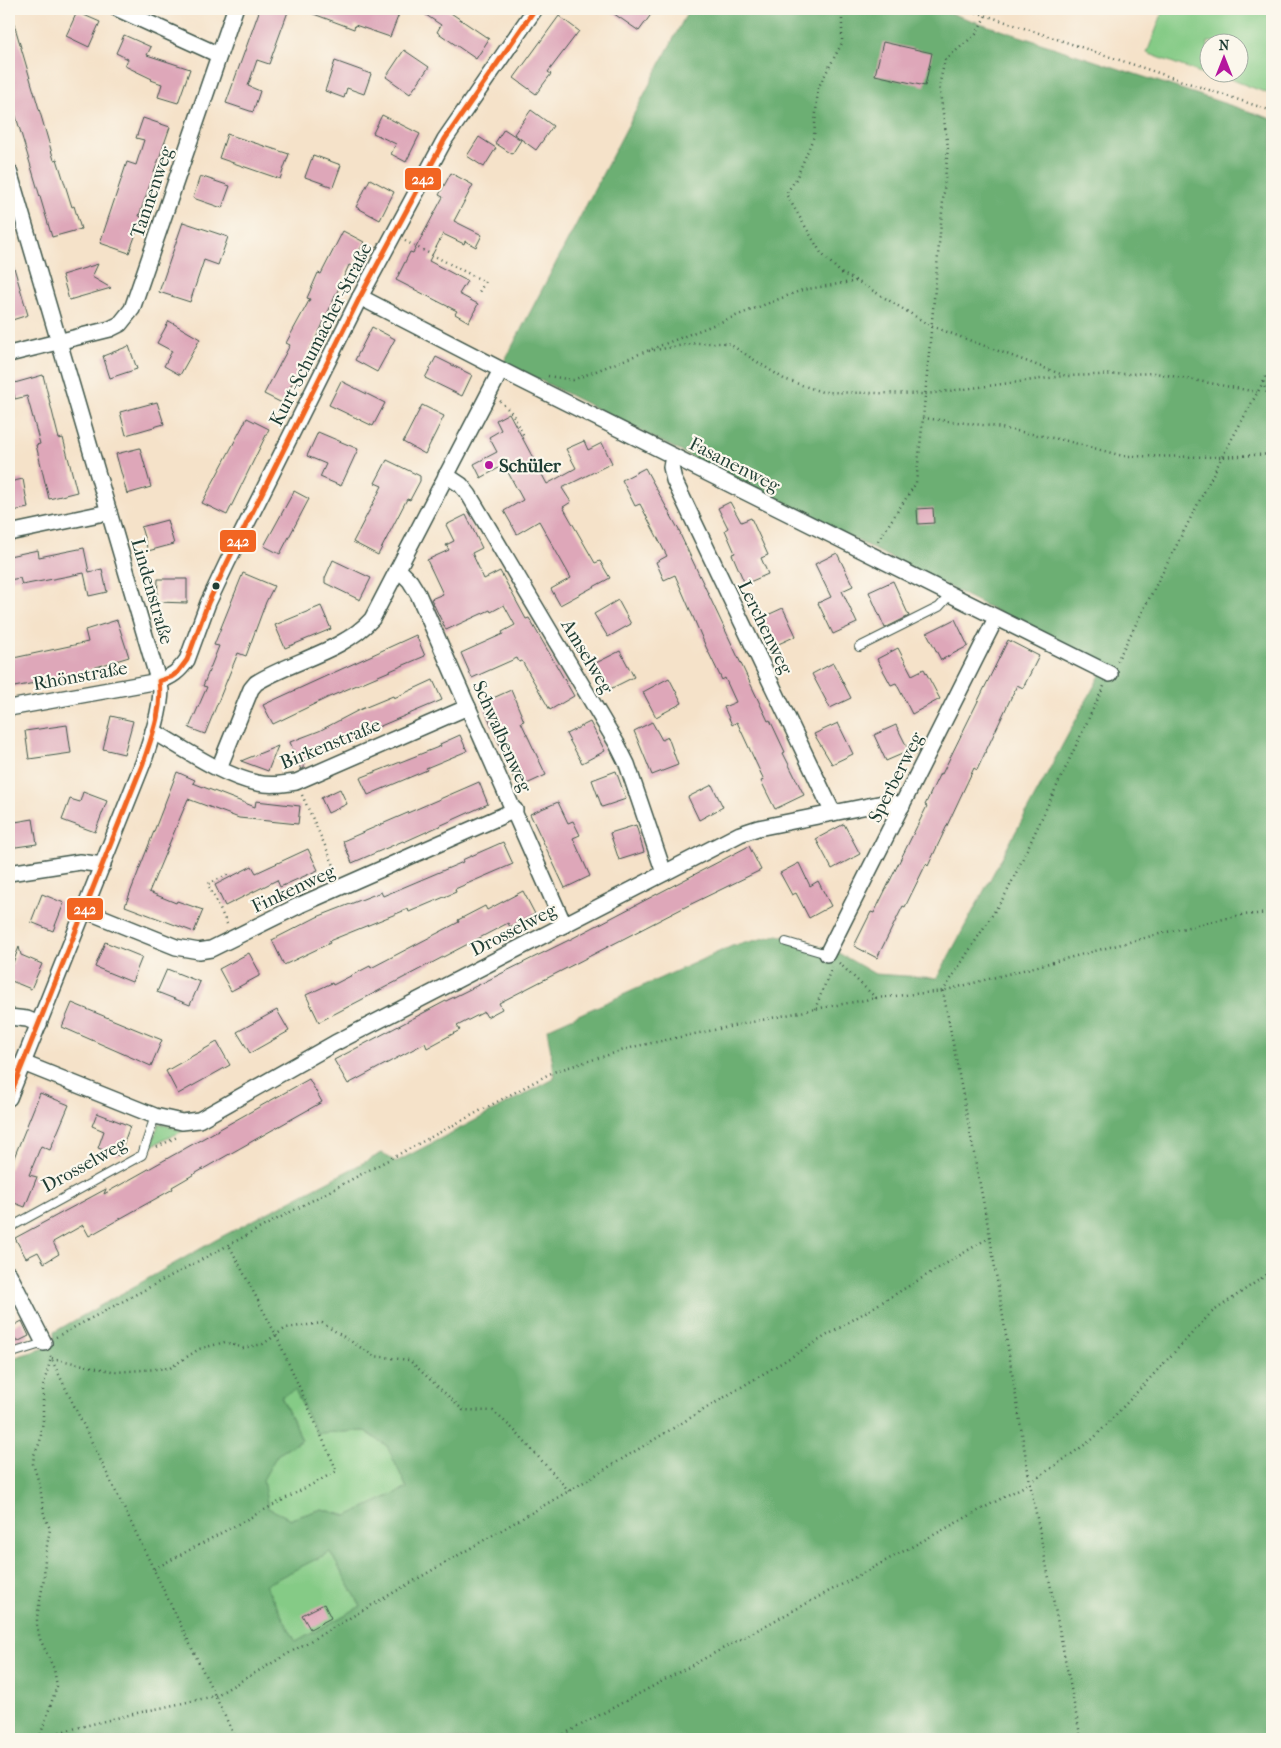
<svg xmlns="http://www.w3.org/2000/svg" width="1281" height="1748" font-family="'IM FELL French Canon',serif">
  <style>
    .green { fill: #85cb86; stroke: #52845d }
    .forest { fill: #6caf73; stroke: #467654; fill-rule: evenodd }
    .building { fill: #dea7b9 }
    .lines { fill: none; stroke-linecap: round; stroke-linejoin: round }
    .service-casing { stroke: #3f564a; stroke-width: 10 }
    .minor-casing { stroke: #3f564a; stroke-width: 18 }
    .path { stroke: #3f564a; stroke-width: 2.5; stroke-dasharray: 1 4; stroke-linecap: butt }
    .service { stroke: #fff; stroke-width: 8 }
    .minor { stroke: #fff; stroke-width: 15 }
    .bus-1-casing { stroke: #fbf7ec; stroke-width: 9 }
    .bus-1 { stroke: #f26522; stroke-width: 5 }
    .poi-dot { fill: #b5179e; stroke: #fbf7ec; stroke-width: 2 }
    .bus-dot { fill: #1f3d34; stroke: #fbf7ec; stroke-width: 2 }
    .labels { text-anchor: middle; stroke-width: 4.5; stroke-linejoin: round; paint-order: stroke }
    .street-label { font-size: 19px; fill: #1f3d34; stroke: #fbf7ec }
    .poi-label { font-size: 19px; font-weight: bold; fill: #1f3d34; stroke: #fbf7ec; text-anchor: start }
    .line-badge { stroke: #fbf7ec; stroke-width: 2 }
    .badge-label { font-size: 14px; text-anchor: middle; font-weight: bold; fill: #fff }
  </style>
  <rect width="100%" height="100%" fill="#fbf7ec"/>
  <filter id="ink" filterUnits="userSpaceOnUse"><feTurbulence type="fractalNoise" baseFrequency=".02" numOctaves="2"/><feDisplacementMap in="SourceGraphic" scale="10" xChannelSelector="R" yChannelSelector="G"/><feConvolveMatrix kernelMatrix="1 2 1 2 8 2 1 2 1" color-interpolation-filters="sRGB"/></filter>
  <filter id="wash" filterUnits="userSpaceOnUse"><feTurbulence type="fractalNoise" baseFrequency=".0096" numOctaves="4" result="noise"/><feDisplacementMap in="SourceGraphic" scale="20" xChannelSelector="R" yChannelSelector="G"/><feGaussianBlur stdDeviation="1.12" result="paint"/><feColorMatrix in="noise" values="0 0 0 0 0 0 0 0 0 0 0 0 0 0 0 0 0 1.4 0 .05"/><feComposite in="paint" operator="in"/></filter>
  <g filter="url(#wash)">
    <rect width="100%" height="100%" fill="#f5e2c9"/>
    <g class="green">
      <polygon points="1164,9 1272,9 1272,95 1214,73 1238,72 1238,42 1208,42 1208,71 1205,69 1203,74 1147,53"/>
      <polygon points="159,1123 183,1131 151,1146"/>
      <polygon points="295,1389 316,1433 365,1431 387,1446 407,1488 347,1516 322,1509 291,1519 268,1508 262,1480 277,1455 302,1440 281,1396"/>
      <polygon points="330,1552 361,1606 296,1642 265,1585"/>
    </g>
    <path class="forest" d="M689,9h248l335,110v1620h-1263v-380l33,-10 12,-7v-10l167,-95 161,-84 14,9 158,-83 -1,-15 -6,-35 185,-83 46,-11 57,16 40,23 62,4 168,-312 -601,-304zM295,1390l21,43 49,-2 22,15 20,42 -60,28 -25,-7 -31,10 -23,-11 -5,-28 14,-25 25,-15 -21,-43zM330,1552l31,54 -65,36 -31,-57z"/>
    <g id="blocks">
      <g class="building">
        <polygon points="260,9 289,9 269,64 257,60 248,86 260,91 253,112 226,103"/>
        <polygon points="304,9 401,9 390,37 355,25 354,29 303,10"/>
        <polygon points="417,9 445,9 489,39 476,59 437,32 441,25"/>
        <polygon points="607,9 655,9 639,31"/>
        <polygon points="77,12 100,22 89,47 66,36"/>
        <polygon points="559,16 579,31 548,72 551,74 536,94 514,78"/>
        <polygon points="9,17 12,17 54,160 57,159 72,207 74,206 81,229 52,237 9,93"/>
        <polygon points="124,35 151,47 147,55 190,69 178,103 158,97 162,84 151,80 152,79 125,66 128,59 116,53"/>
        <polygon points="883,42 932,53 925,86 875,75"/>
        <polygon points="404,50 429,67 410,94 386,77"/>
        <polygon points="335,61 371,74 364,94 347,88 344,98 325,91"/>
        <polygon points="531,110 553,126 536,150 514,134"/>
        <polygon points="382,115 420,134 406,162 391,154 396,144 373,133"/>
        <polygon points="143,118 170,127 139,216 142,217 129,253 100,243 127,162 136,165 144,140 136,138"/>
        <polygon points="504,129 521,140 512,154 495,143"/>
        <polygon points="227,134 289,154 280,179 219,158"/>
        <polygon points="479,137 496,148 484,167 467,156"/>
        <polygon points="313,155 341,165 333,187 305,177"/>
        <polygon points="451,173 473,185 454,221 482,235 476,247 465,241 464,244 443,234 429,261 467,281 459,294 478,304 469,322 455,314 457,311 396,280 410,252 413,253 443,197 439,195"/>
        <polygon points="200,176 230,186 222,208 193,198"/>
        <polygon points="370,179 394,192 380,220 356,207"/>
        <polygon points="183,222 228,237 218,265 204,260 190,302 159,292"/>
        <polygon points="343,231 364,242 352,266 349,265 321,328 282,403 264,394 290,345 286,343 310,299 307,298 318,273 321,274"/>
        <polygon points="9,261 12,261 28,315 9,321"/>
        <polygon points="98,264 92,277 111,288 69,300 62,275"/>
        <polygon points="169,321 200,339 180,375 164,366 172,351 157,343"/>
        <polygon points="372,327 395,339 377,372 355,360"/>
        <polygon points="129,346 137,369 110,378 103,356"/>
        <polygon points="436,357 472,375 462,396 425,378"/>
        <polygon points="43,375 59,439 63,438 77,492 49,499 36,445 40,444 27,396 15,399 11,384"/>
        <polygon points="341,381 385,403 373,426 329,405"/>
        <polygon points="157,402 164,424 126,435 120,412"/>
        <polygon points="422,405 444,416 425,454 403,442"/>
        <polygon points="509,413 547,484 576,468 566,449 584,441 588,450 602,443 612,463 562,488 571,502 563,507 595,563 600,561 610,578 560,605 551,589 571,578 539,521 517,534 504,511 523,500 504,465 481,478 474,464 497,452 489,437 501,430 496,420"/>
        <polygon points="247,418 269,429 227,515 202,503"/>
        <polygon points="318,432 358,449 341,486 320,477 326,464 307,456"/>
        <polygon points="140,448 151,487 127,494 116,454"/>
        <polygon points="387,460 420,476 420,481 410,500 407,499 378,555 353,542 382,486 375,483"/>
        <polygon points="645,468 681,534 680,534 768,721 770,720 785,752 783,753 804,795 775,809 761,781 764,780 737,722 732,725 724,707 736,702 725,678 722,680 706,647 675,575 664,580 656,562 667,556 640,504 635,506 622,480"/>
        <polygon points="23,479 28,508 13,511 9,482"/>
        <polygon points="294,491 309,499 280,554 264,546"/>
        <polygon points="730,502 741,522 751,518 768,555 761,558 768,574 745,584 732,554 735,553 725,530 728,528 718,508"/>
        <polygon points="933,508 934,523 918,524 917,509"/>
        <polygon points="466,515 482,548 472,553 484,579 500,571 526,619 529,618 574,696 550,710 522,661 519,662 517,658 472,678 461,653 503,634 502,632 515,625 504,605 491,612 490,610 446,630 431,599 443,594 427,560 449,550 446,545 454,541 446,525"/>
        <polygon points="167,520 174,544 148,551 141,527"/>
        <polygon points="84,548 89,572 102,569 107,592 89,596 84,573 22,585 20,578 9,580 9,556 38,550 39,557"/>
        <polygon points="837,553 853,586 842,591 857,623 833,634 818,603 831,597 815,564"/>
        <polygon points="333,560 371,578 360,600 325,583 325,578"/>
        <polygon points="243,573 274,586 266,602 246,656 238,653 205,734 189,728 207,687 203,686 219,646 214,645"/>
        <polygon points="158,579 187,579 187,603 157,602"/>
        <polygon points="893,581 909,616 885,628 869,592"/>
        <polygon points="618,600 631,624 608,637 594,614"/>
        <polygon points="321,606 331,629 285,648 275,625"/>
        <polygon points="783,608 796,636 774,646 761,618"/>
        <polygon points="955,619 968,646 941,660 927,633"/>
        <polygon points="117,620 129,657 80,672 81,674 9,688 9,659 88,642 85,630"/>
        <polygon points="416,635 425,656 329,697 273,724 263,705"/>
        <polygon points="1008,640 1039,656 1023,688 1017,685 977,770 974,768 928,866 926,864 905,907 903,906 877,958 854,946 871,912 874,913 927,806 925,805 940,773 942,774"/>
        <polygon points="898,648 912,675 924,669 940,699 912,714 896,683 891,685 877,659"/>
        <polygon points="620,651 634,677 608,690 594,664"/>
        <polygon points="833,663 851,698 830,708 812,674"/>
        <polygon points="669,678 682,703 656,717 643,692"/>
        <polygon points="433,680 442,700 357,736 357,737 305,760 304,768 301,770 290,742 319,731 359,710 393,696 394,698"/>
        <polygon points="511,690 524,721 521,722 546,775 518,788 482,703"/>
        <polygon points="111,716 133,721 124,754 103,749"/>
        <polygon points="590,722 605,751 582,763 566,734"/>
        <polygon points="652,722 662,740 668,737 678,765 652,775 634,731"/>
        <polygon points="838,723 853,754 832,764 814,734"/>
        <polygon points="67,725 71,753 29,759 25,731"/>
        <polygon points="896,725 909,751 886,761 874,735"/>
        <polygon points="460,735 467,751 426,768 427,770 368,795 360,778 441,746 440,744"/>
        <polygon points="278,746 268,771 241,761"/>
        <polygon points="616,771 626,799 602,807 592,780"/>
        <polygon points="177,772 195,780 193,783 255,807 256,801 300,806 298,824 239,818 188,799 149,892 176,903 177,901 203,910 194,932 125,906"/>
        <polygon points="479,782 488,804 404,842 403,841 352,863 343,841"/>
        <polygon points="712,785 723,807 699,820 688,797"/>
        <polygon points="340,789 347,804 328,813 321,798"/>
        <polygon points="83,792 107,801 95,832 62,820 70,799 80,802"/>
        <polygon points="558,802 568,823 573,821 580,835 573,838 590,876 565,888 530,814"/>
        <polygon points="33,819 37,844 9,848 9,823"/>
        <polygon points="844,824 860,854 832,869 816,839"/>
        <polygon points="636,825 644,852 619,860 610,833"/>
        <polygon points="503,842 513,864 455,889 456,892 409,912 408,909 329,941 330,943 284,965 272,940 317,917 381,892 383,896 463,862 462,860"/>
        <polygon points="749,846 761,870 685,907 499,1003 502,1009 487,1017 484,1012 457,1026 460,1030 427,1048 425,1043 348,1084 334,1060 444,1002 571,939"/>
        <polygon points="308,849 318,870 280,887 277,880 225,906 215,885 252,866 256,873"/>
        <polygon points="799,863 810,886 818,881 831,906 809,918 796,893 792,895 780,873"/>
        <polygon points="523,891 535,914 510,927 508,923 319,1022 306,995 332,983 333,985 370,966 371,968 459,922 458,920 485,906 487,910"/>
        <polygon points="42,894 64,903 53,931 31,922"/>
        <polygon points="105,942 142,957 132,982 95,967"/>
        <polygon points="19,947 21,955 42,964 31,989 9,980 9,973"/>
        <polygon points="249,953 259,971 259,976 231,991 219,969"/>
        <polygon points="167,969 200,982 190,1005 157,992"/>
        <polygon points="72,1003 162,1040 151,1066 62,1027"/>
        <polygon points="277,1010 289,1031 250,1053 237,1032"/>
        <polygon points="217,1042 230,1065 178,1094 166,1071"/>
        <polygon points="309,1079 322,1102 210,1165 172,1187 173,1189 89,1236 83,1225 53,1242 59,1254 44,1263 38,1252 26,1258 15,1238 106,1189 104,1194"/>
        <polygon points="40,1093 69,1105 50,1150 41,1146 29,1175 37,1177 25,1207 9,1201 9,1170"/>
        <polygon points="97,1113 130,1126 119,1156 98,1148 104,1131 92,1126"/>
        <polygon points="22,1321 29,1336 17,1342 9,1328"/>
        <polygon points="324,1604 331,1618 310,1629 302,1615"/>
      </g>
    </g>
  </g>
  <g filter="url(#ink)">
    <use href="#blocks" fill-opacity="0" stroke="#3f564a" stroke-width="1"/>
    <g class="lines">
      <defs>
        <g id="service">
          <polyline points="859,647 939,607 950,595"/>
          <polyline points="786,942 827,954"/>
          <polyline points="9,1228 142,1155 155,1116"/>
          <polyline points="9,1354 44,1343"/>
        </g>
        <g id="minor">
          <polyline points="118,9 219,55"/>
          <path d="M9,171l152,519c-1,25 -10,49 -18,73l-134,335"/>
          <polyline points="360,297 517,378 1110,674"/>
          <polyline points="9,354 110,329 120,324 132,309 235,9"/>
          <polyline points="673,456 671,467 674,480 833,813"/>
          <polyline points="446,475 461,485 469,495 617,744 627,764 664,873"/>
          <polyline points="9,533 109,512"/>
          <polyline points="398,569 410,581 418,594 564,925"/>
          <path d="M9,708l150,-27c13,-4 20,-10 28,-21l21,-57 19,-40 133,-266 85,-158 90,-130"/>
          <path d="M153,731c31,18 70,45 104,52 13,3 26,1 39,-1l172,-75"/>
          <path d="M219,768l32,-79 5,-6c37,-23 86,-31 116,-64l129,-249"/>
          <polyline points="9,873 80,862 103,865"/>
          <polyline points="84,910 176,947 199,951 211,949 300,905 515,810"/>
          <polyline points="827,954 996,618"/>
          <polyline points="9,1017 27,1019 39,1024"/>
          <polyline points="23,1063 155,1116 182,1122 199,1120 335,1043 740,834 758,828 883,803 893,803 902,806"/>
          <polyline points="9,1274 44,1343"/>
        </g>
      </defs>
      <use href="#service" class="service-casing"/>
      <use href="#minor" class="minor-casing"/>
      <g class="path">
        <polyline points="842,9 842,43 818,88 814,136 796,179 786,194 821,253 841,273 857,281"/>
        <polyline points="967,9 1272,111"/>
        <polyline points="405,241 485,282 479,292"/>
        <polyline points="649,351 696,343 728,343 784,379 822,392 926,394 1064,376"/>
        <polyline points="548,376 573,380 802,290 857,281 931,326 1066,376 1156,373 1257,392"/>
        <polyline points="1263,382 1272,410"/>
        <polyline points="500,401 512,413 524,436 522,437"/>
        <polyline points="923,418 991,426 1063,440 1123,456 1222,457 1272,454"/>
        <polyline points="878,541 916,483 923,418 948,147 939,86 945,60 976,34 986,15 986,9"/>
        <polyline points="1117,661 1222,457 1272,366"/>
        <polyline points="302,795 337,872"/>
        <polyline points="227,924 208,884 231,873"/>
        <polyline points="839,963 876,998"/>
        <polyline points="815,1009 832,967"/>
        <polyline points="157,1147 179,1136"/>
        <polyline points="56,1337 553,1072 637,1046 815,1009 876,998 943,991 1167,932 1241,915 1272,913"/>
        <polyline points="50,1356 236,1739"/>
        <polyline points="154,1569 337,1471 276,1335 229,1245"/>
        <polyline points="40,1737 137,1713 215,1696 569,1491 990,1237"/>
        <polyline points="39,1739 57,1686 54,1669 40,1639 37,1626 37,1617 44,1578 45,1557 50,1529 44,1515 40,1486 33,1464 34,1455 40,1442 43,1420 43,1386 51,1358 116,1372 170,1368 199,1349 225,1342 243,1348 263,1344 286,1328 322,1323 374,1356 409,1360 463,1410 493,1411 513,1429 569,1491"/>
        <polyline points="555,1739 1030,1483 1093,1439 1211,1313 1272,1271"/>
        <polyline points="1081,1739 1030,1483 990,1237 943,991 1007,892 1104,686"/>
      </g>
      <use href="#service" class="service"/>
      <use href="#minor" class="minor"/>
      <defs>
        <path id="bus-1" d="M9,1098l134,-335c9,-27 20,-53 16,-82l12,-4 7,-5 9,-12 21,-57 19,-40 133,-266 85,-158 90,-130"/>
      </defs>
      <use href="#bus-1" class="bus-1-casing"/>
      <use href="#bus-1" class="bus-1"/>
    </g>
  </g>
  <circle class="poi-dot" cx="489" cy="465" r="5"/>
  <circle class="bus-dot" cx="216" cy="586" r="4.5"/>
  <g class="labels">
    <g class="street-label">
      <text transform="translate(151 192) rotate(-71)" y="7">Tannenweg</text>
      <text transform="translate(320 334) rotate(-63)" y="7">Kurt-Schumacher-Straße</text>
      <text transform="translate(735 464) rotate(27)" y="7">Fasanenweg</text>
      <text transform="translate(153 591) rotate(74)" y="7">Lindenstraße</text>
      <text transform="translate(766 627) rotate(64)" y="7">Lerchenweg</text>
      <text transform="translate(588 656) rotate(59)" y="7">Amselweg</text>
      <text transform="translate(80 675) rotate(-10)" y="7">Rhönstraße</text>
      <text transform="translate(503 736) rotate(66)" y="7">Schwalbenweg</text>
      <text transform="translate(330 743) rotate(-22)" y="7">Birkenstraße</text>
      <text transform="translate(895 777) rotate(-63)" y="7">Sperberweg</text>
      <text transform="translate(293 888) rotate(-25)" y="7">Finkenweg</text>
      <text transform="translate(513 929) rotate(-27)" y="7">Drosselweg</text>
      <text transform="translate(84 1164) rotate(-29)" y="7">Drosselweg</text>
    </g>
    <g class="poi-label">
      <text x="499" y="472">Schüler</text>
    </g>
  </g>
  <g class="line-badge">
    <rect x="404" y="167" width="38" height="24" rx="5" fill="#f26522"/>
    <rect x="219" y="529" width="38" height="24" rx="5" fill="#f26522"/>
    <rect x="66" y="897" width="38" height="24" rx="5" fill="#f26522"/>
  </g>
  <g class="badge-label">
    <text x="423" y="184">242</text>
    <text x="238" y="546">242</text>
    <text x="85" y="914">242</text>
  </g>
  <rect width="1281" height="1748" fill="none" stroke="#fbf7ec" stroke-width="30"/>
  <g transform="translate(1224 58)"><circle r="24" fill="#fbf7ec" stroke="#a3ada2"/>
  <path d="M0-4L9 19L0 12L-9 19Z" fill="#b5179e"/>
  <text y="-8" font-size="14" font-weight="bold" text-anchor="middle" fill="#1f3d34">N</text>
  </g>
</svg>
